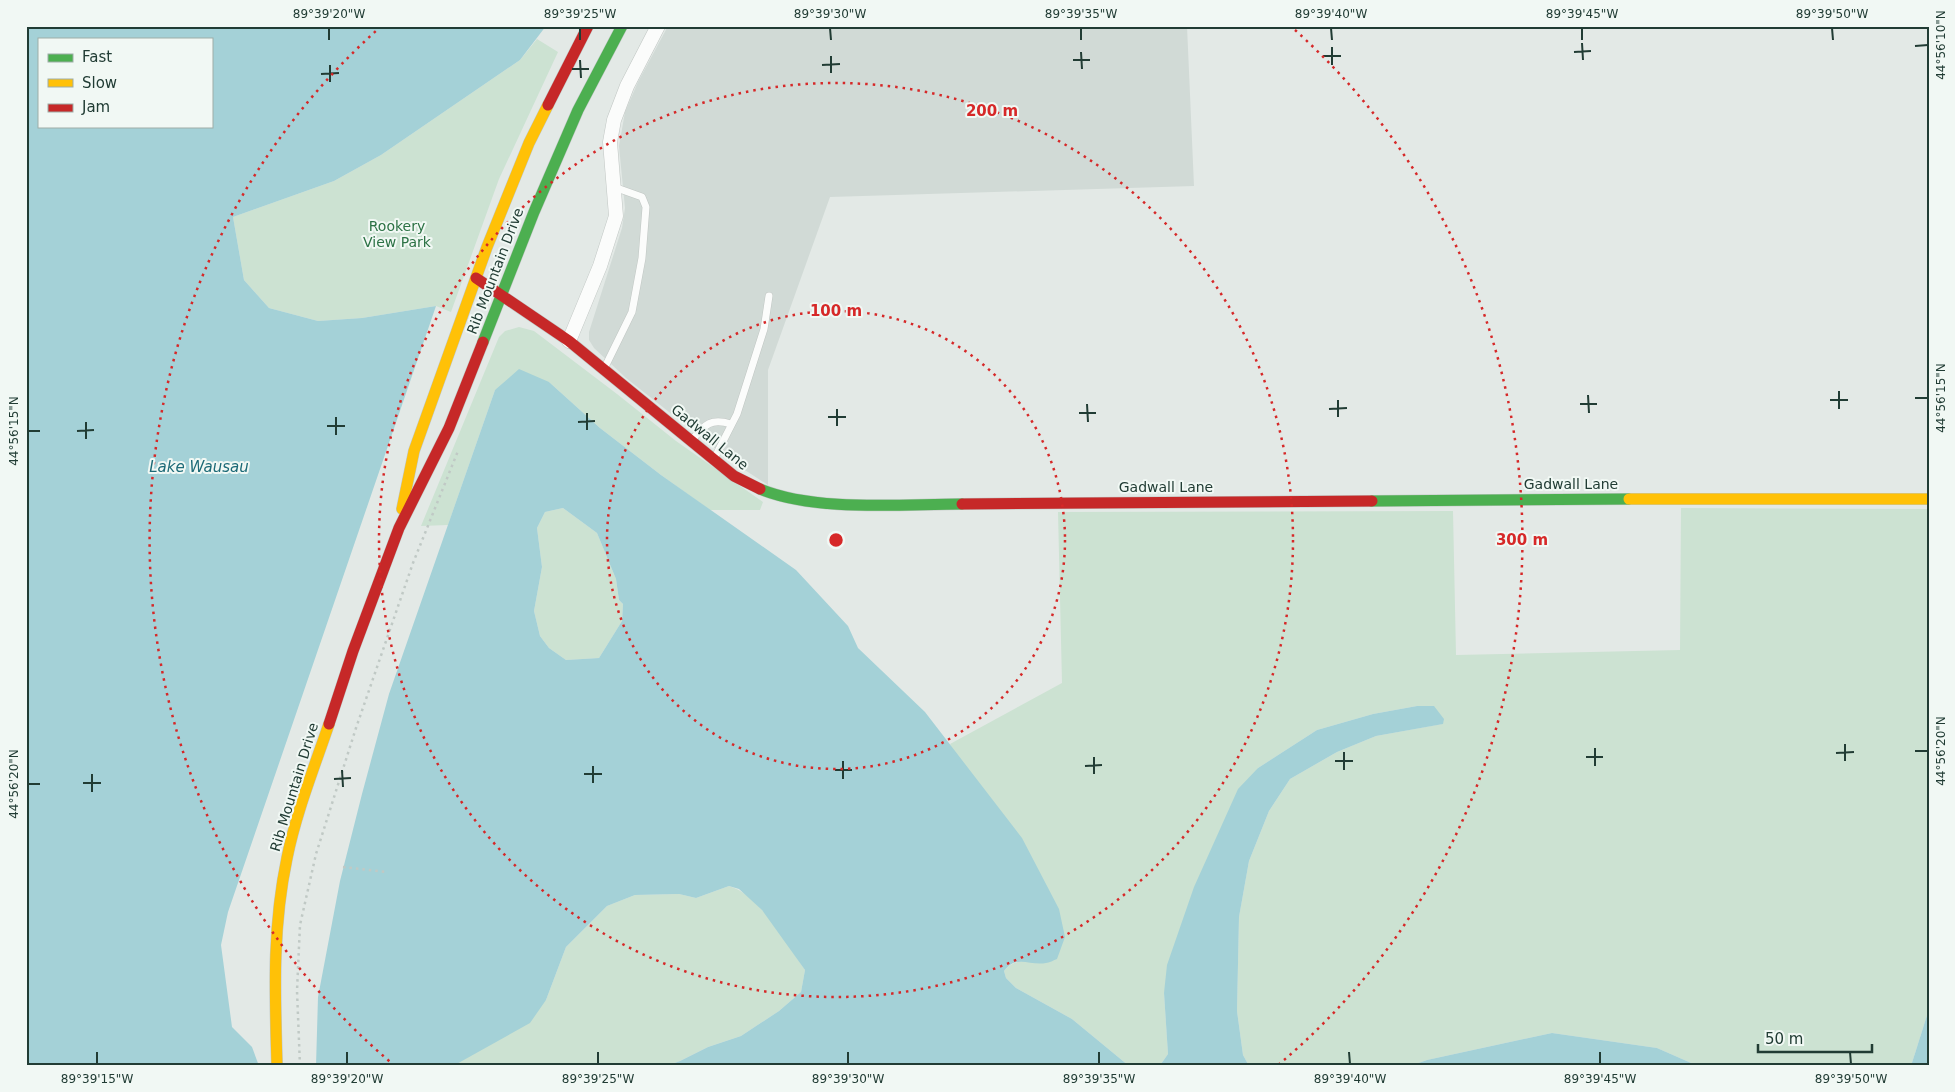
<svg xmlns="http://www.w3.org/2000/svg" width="1955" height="1092" font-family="'DejaVu Sans',sans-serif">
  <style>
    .built { fill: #d1dad6 }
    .green { fill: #cce2d2 }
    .water { fill: #a4d1d7; fill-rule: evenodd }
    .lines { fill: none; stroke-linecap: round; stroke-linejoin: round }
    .lane-casing { stroke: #c0c6c3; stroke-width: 8 }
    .street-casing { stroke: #c0c6c3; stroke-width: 15 }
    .fast-casing { stroke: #bfc6c3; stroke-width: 12 }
    .slow-casing { stroke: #bfc6c3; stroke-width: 12 }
    .jam-casing { stroke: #bfc6c3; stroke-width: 12 }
    .path { stroke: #c0c9c5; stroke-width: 2.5; stroke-dasharray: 2.5 4; stroke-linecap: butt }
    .lane { stroke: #fbfcfb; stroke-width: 7 }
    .street { stroke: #fbfcfb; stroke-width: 14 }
    .fast { stroke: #4caf50; stroke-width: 11 }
    .slow { stroke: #ffc107; stroke-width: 11 }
    .jam { stroke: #c62828; stroke-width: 11 }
    .ticks { fill: none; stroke: #213c34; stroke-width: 2 }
    .ring { fill: none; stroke: #d62828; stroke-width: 2.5; stroke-dasharray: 2.5 5 }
    .labels { text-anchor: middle; stroke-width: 4; stroke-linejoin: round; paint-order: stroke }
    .park-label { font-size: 14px; fill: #2c7245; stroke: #f1f8f4 }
    .street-label { font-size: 14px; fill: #213c34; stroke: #f1f8f4 }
    .water-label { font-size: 15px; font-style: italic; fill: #1c6a77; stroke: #f1f8f4 }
    .centre { fill: #d62828; stroke: #f1f8f4; stroke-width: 2.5 }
    .ring-label { font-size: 15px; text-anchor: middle; font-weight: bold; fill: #d62828; stroke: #f1f8f4; stroke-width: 4; stroke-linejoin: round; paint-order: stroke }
    .neatline { fill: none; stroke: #213c34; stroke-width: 2 }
    .ticks-label { font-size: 12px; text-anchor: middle; fill: #213c34 }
  </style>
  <rect width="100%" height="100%" fill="#e3e9e6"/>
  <polygon class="built" points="668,26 1187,26 1194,186 830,197 768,370 768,485 731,461 626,378 594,348 589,340 589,332 622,228 625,208 619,146 625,112 638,82"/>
  <g class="green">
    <polygon points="537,39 558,52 499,179 451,312 436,306 362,318 318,321 269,308 244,280 233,217 334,181 381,155 520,60"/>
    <polygon points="519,327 534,331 617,394 676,441 763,502 760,510 710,510 661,475 600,428 549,382 495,390 448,525 421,526 499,337 505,331"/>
    <polygon points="563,508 597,533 616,579 619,600 623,604 622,621 599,658 566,660 549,648 540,636 534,611 542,567 537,528 545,512"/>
    <path d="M1681,508l248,1v500l-18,57h-213l-41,-18 -105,-15 -125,27 -17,6h-161l-6,-11 -6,-44 2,-94 10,-56 20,-50 21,-32 47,-27 39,-16 66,-12 -25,-18 -44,8 -56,16 -59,38 -94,225 4,61 -7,10 -4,2h-28l-57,-47 -56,-31 -10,-10 -2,-7c11,-14 26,-9 42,-8l-96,-219 112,-61 -4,-171 395,-1 3,144 224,-5z"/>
    <path d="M729,886c31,9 58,58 76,84l-4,22 -22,19 -38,25 -33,11 -28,14 -13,5h-214l93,-66 20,-53 41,-41 28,-11 44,-1 17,4z"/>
  </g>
  <g class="water">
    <path d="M26,26h520l-26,34 -139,95 -47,26 -101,36 11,63 25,28 49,13 44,-3 74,-12 -208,606 -7,33 11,82 20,20 7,19h-233zM39,39h172v87h-172z"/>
    <path d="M519,369l30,13 51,46 61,47 135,95 52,56 10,22 67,64 97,126 37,71 6,28 -8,22c-3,1 -8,4 -11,4 -17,3 -29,-9 -42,8l2,7 10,10 56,31 57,47h-462l13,-5 28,-14 33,-11 38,-25 22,-19 4,-22 -43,-60 -23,-21 -10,-3 -33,12 -17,-4 -44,1 -28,11 -41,41 -20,53 -16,23 -77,43h-137l2,-69 22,-116 22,-87 27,-100 106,-304zM563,508l34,25 19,46 3,21 4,4 -1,17 -23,37 -33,2 -17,-12 -9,-12 -6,-25 8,-44 -5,-39 8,-16z"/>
    <polygon points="1417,706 1434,706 1444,719 1443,724 1376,736 1337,752 1290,779 1269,811 1249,861 1239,917 1237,1011 1243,1055 1249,1066 1157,1066 1161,1064 1168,1054 1164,993 1167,965 1194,887 1238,789 1258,768 1317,730 1373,714"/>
    <polygon points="1929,1009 1929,1066 1911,1066"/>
    <polygon points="1552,1033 1657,1048 1698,1066 1410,1066 1427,1060"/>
  </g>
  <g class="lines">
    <defs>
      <g id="lane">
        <polyline points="604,369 632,312 642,258 646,207 642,197 614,187"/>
        <path d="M692,440c13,-16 19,-22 39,-16"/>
        <polyline points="714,459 737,414 764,329 769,296"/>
      </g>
      <polyline id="street" points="569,341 600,266 616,216 610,142 614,120 627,86 658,26"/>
      <g id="fast">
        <polyline points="483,342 534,212 578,110 622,26"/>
        <path d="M760,489c56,23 140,15 202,15"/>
        <polyline points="1372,501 1629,499"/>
      </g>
      <g id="slow">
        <polyline points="1629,499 1929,499"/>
        <polyline points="402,509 414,451 487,247 529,143 548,105"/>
        <path d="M277,1066c-2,-72 -5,-137 10,-208 9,-45 27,-90 42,-134"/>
      </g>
      <g id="jam">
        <polyline points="548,105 588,26"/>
        <polyline points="476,278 569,341 734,476 760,489"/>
        <polyline points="962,504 1372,501"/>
        <polyline points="329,724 353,651 399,528 449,428 483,342"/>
      </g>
    </defs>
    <use href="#lane" class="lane-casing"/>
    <use href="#street" class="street-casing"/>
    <use href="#fast" class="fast-casing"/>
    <use href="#slow" class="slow-casing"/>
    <use href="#jam" class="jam-casing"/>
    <g class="path">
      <polyline points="343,867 386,872"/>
      <polyline points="300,1066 297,991 300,925 316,854 356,728 413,563 458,451"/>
    </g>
    <use href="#lane" class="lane"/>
    <use href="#street" class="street"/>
    <use href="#fast" class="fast"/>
    <use href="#slow" class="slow"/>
    <use href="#jam" class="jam"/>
  </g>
  <path class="ticks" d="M329,28v12M580,28v12M830,28l1,12M1081,28v12M1331,28l1,12M1582,28v12M1832,28l1,12M1582,43l1,17M1915,46l13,-1M1332,47v18M1081,52l1,17M1574,52l17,-1M831,56v17M1323,56h18M580,60l1,18M1073,60h17M330,65v17M822,65l18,-1M572,69h17M321,74l18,-1M1839,391v18M1588,395l1,18M1915,398h13M1338,400v17M1830,400h18M1087,404l1,18M1580,404h17M837,409v17M1329,409l18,-1M587,413v17M1079,413h17M336,417v18M828,417h18M86,422v17M578,422l17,-1M327,426h18M28,431h12M77,431l17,-1M1845,744v17M1595,748v18M1915,751h13M1344,752v18M1836,753l18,-1M1094,757v17M1586,757h17M843,761v18M1335,761h18M593,766v17M1085,766l17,-1M342,770l1,17M835,770h17M92,774v18M584,774h18M334,779l17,-1M83,783h18M28,784h12M97,1052v12M347,1052v12M598,1052v12M848,1052v12M1099,1052v12M1349,1052l1,12M1600,1052v12M1850,1052l1,12"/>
  <g class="ring">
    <circle cx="836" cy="540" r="229"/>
    <circle cx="836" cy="540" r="457"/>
    <path d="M395 1066A686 686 0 0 1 377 30M1295 30A686 686 0 0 1 1277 1066"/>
  </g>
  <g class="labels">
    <g class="park-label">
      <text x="397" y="231">Rookery<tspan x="397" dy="16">View Park</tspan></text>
    </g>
    <g class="street-label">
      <text transform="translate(495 271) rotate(-69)" y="5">Rib Mountain Drive</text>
      <text transform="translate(710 437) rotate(39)" y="5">Gadwall Lane</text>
      <text x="1571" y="489">Gadwall Lane</text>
      <text x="1166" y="492">Gadwall Lane</text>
      <text transform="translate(294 787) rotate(-73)" y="5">Rib Mountain Drive</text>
    </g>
    <g class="water-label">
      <text x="199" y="472">Lake Wausau</text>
    </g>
  </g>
  <circle cx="836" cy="540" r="8" class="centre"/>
  <g class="ring-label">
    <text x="992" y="116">200 m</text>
    <text x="836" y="316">100 m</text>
    <text x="1522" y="545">300 m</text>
  </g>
  <rect width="1955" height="1092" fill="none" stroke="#f1f8f4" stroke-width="55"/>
  <rect x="38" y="38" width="175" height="90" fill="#f1f8f4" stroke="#9eada7"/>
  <rect x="48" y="54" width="25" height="8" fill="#4caf50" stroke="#9eada7"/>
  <text x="82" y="62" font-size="15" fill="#213c34">Fast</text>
  <rect x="48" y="79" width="25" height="8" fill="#ffc107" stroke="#9eada7"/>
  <text x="82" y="88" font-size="15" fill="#213c34">Slow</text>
  <rect x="48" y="104" width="25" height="8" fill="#c62828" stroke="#9eada7"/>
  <text x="82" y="112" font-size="15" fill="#213c34">Jam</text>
  <path d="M1758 1044v8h114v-8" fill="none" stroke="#213c34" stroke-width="2.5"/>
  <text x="1765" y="1044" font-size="15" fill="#213c34" stroke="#f1f8f4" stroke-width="4" paint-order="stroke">50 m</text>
  <rect x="28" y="28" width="1900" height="1036" class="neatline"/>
  <g class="ticks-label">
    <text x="329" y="18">89°39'20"W</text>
    <text x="580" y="18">89°39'25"W</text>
    <text x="830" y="18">89°39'30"W</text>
    <text x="1081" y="18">89°39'35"W</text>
    <text x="1331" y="18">89°39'40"W</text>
    <text x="1582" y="18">89°39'45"W</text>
    <text x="1832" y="18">89°39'50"W</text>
    <text transform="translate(1941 45) rotate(-90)" y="4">44°56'10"N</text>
    <text transform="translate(1941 398) rotate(-90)" y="4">44°56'15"N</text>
    <text transform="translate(14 431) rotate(-90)" y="4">44°56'15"N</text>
    <text transform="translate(1941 751) rotate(-90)" y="4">44°56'20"N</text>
    <text transform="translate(14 784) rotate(-90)" y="4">44°56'20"N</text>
    <text x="97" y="1083">89°39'15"W</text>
    <text x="347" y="1083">89°39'20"W</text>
    <text x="598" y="1083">89°39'25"W</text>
    <text x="848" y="1083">89°39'30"W</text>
    <text x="1099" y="1083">89°39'35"W</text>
    <text x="1350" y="1083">89°39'40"W</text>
    <text x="1600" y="1083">89°39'45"W</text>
    <text x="1851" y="1083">89°39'50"W</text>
  </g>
</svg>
